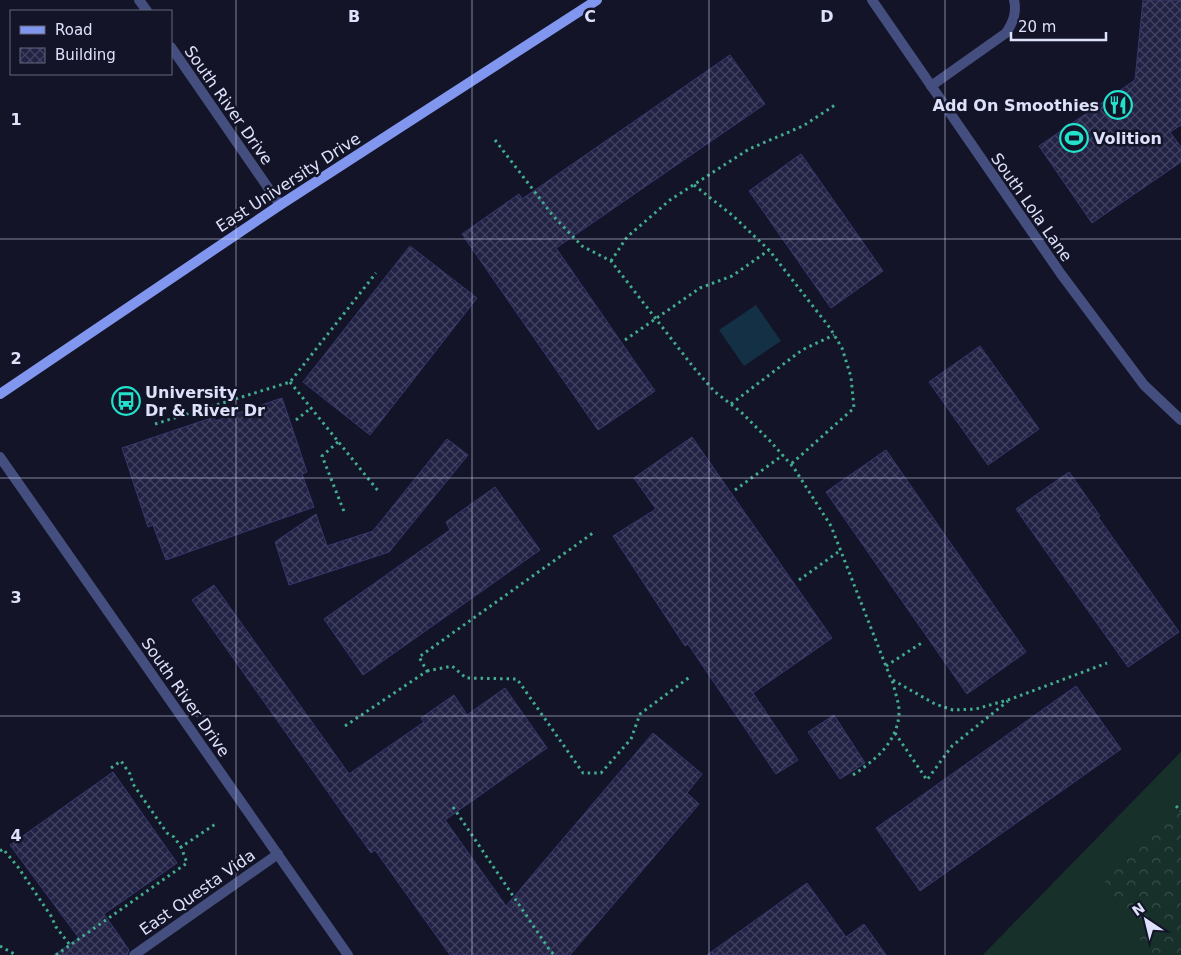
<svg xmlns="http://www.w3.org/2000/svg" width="1181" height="955" font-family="'DejaVu Sans',sans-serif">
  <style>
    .forest { fill: url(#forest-crowns) }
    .garden { fill: #17302a }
    .water { fill: #143044 }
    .building { fill: url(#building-cross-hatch); stroke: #37386e }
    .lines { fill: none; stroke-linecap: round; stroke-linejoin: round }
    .path { stroke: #41ac8e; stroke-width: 3; stroke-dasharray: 2.5 4; stroke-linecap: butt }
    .lane { stroke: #454f7f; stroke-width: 10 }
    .street { stroke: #454f7f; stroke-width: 10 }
    .secondary { stroke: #8196ee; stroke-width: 10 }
    .grid { fill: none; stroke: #dee1fb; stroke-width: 1; stroke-opacity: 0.55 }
    .labels { text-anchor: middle; stroke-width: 5; stroke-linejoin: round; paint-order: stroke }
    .street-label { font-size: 16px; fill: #dee1fb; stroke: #131427 }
    .poi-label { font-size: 16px; font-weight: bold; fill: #dee1fb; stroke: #131427; text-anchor: start }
    .grid-label { font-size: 16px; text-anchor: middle; font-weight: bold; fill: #dee1fb; stroke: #131427; stroke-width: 5; stroke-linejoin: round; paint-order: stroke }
  </style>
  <defs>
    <pattern id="forest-crowns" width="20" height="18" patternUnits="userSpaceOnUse" patternTransform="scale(1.25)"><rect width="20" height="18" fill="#17302a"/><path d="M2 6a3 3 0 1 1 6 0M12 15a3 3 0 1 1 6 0" fill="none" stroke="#384e4a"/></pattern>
    <pattern id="building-cross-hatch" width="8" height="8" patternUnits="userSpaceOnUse" patternTransform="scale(1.25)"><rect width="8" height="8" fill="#222245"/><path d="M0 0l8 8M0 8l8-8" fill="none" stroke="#424261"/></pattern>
  </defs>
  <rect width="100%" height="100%" fill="#131427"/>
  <polygon class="forest" points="1181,752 1181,955 983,955"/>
  <polygon class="garden" points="1181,752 1181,801 1104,883 1121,911 1137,929 1145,955 983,955"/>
  <polygon class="water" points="756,305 781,341 744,366 719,330"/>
  <g class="building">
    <polygon points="1143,0 1181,0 1181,125 1170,132 1181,147 1181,162 1092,223 1039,146 1135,80"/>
    <polygon points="730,55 765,104 556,248 655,391 598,430 462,234 519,194 522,199"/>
    <polygon points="801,154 883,271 831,308 749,191"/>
    <polygon points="410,246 477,298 370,435 303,382"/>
    <polygon points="980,346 1039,429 988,465 929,382"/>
    <polygon points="282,398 307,472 302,474 314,507 166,560 153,525 148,527 122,448 214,417 215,421"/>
    <polygon points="692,437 832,638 753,693 798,760 776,774 688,644 685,646 613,536 656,509 634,478"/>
    <polygon points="447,439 468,455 389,552 289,585 275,542 316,514 327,546 373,531"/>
    <polygon points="886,450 1026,652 967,694 826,492"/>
    <polygon points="1069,472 1100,516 1098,517 1179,632 1128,667 1016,509"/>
    <polygon points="495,487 540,550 363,675 324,619 450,530 446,522"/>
    <polygon points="214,585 349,774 424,722 421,718 454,695 467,715 505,688 547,748 445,820 506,906 653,733 702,774 687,793 699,804 570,955 450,955 375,850 371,853 192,600"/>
    <polygon points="1076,686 1121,749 920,891 876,828"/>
    <polygon points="834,715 865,763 840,779 808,732"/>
    <polygon points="113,772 177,863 104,914 129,950 127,955 54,955 79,938 10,845"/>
    <polygon points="807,883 846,937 864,924 886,955 707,955"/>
  </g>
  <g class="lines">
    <g class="path">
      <polyline points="495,140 554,217 582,246 611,261 694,368 714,391 742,413 771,442 794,468 831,526 891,679 935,704 953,710 976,709 1011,699 1107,663"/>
      <polyline points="694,185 732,215 769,250 830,328 842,348 851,377 854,408 790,465"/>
      <polyline points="611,261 627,237 670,200 749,149 803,126 835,105"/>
      <polyline points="625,340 700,288 732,276 769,250"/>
      <polyline points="290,382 379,492"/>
      <polyline points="731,404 802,350 834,335"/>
      <polyline points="296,420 311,408"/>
      <polyline points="155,424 290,382 376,273"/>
      <polyline points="338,442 322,456 345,514"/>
      <polyline points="735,490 783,455"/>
      <polyline points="799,580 841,550"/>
      <polyline points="886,666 923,642"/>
      <polyline points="427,671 452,666 466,678 517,679 583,773 601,773 631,739 640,714 691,676"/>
      <polyline points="345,726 427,671 419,657 593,533"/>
      <polyline points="895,733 927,780 952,746 1008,701"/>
      <polyline points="111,768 121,761 130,774 133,784 167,833 174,837 181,847 217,823"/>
      <path d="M853,775c22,-15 44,-32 46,-61 1,-10 -5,-24 -7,-35"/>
      <polyline points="1176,806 1181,811"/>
      <polyline points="453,807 551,952 555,955"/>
      <polyline points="0,851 3,849 18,867 51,916 56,927 70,945"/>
      <polyline points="0,946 16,955"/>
      <polyline points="56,955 187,863 181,847"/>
    </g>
    <g class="lane">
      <path d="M931,86l75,-53c7,-11 11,-20 8,-33"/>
      <polyline points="134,955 278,854"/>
    </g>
    <g class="street">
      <polyline points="139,0 147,11"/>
      <polyline points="872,0 1061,274 1144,385 1181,420"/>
      <polyline points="171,47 280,205"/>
      <polyline points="0,457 348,955"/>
    </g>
    <polyline class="secondary" points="0,394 280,205 597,0"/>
  </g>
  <path class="grid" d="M236,0v955M472,0v955M709,0v955M945,0v955M0,239h1181M0,478h1181M0,716h1181"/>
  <defs>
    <symbol id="restaurant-ring" viewBox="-11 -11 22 22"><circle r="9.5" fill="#131427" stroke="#23e2cb" stroke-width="1.5"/><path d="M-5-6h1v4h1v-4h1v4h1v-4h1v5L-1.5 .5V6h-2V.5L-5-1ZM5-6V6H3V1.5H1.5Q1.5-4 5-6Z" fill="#23e2cb"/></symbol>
    <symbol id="stadium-ring" viewBox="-11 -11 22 22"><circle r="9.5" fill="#131427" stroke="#23e2cb" stroke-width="1.5"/><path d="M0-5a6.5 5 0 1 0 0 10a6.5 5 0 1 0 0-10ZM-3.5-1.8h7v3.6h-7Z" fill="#23e2cb"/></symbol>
    <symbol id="bus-ring" viewBox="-11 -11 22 22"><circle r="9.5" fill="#131427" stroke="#23e2cb" stroke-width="1.5"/><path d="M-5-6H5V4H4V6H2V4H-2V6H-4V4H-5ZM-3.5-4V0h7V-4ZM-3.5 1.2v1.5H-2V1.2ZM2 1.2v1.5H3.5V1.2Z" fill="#23e2cb"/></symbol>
  </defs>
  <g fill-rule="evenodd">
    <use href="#restaurant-ring" x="1102" y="89" width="32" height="32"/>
    <use href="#stadium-ring" x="1058" y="122" width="32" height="32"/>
    <use href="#bus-ring" x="110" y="385" width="32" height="32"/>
  </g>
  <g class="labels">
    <g class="street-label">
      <text transform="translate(229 105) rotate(55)" y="6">South River Drive</text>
      <text transform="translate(288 182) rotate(-33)" y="6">East University Drive</text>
      <text transform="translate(1032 207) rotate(55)" y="6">South Lola Lane</text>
      <text transform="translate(186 697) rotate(55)" y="6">South River Drive</text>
      <text transform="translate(197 892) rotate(-35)" y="6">East Questa Vida</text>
    </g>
    <g class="poi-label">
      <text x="1099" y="111" text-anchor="end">Add On Smoothies</text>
      <text x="1093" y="144">Volition</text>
      <text x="145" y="398">University<tspan x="145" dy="18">Dr &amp; River Dr</tspan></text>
    </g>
  </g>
  <g class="grid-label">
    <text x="354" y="22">B</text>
    <text x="590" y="22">C</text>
    <text x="827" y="22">D</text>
    <text x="16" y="125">1</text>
    <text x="16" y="364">2</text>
    <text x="16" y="603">3</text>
    <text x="16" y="841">4</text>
  </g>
  <rect x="10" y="10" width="162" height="65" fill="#131427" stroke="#64667c"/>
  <rect x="20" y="26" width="25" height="8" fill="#8196ee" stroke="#64667c"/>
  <text x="55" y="35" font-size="15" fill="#dee1fb">Road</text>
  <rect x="20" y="48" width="25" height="15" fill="url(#building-cross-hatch)" stroke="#64667c"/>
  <text x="55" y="60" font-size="15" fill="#dee1fb">Building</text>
  <g transform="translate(1146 920) rotate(325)" stroke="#131427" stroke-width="4" paint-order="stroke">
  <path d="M0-4L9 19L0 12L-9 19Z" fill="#dee1fb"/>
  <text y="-8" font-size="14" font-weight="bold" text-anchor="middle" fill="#dee1fb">N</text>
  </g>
  <path d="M1011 32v8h95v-8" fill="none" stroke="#dee1fb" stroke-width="2.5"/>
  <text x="1018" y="32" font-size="15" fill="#dee1fb" stroke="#131427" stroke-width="4" paint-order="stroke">20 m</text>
</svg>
